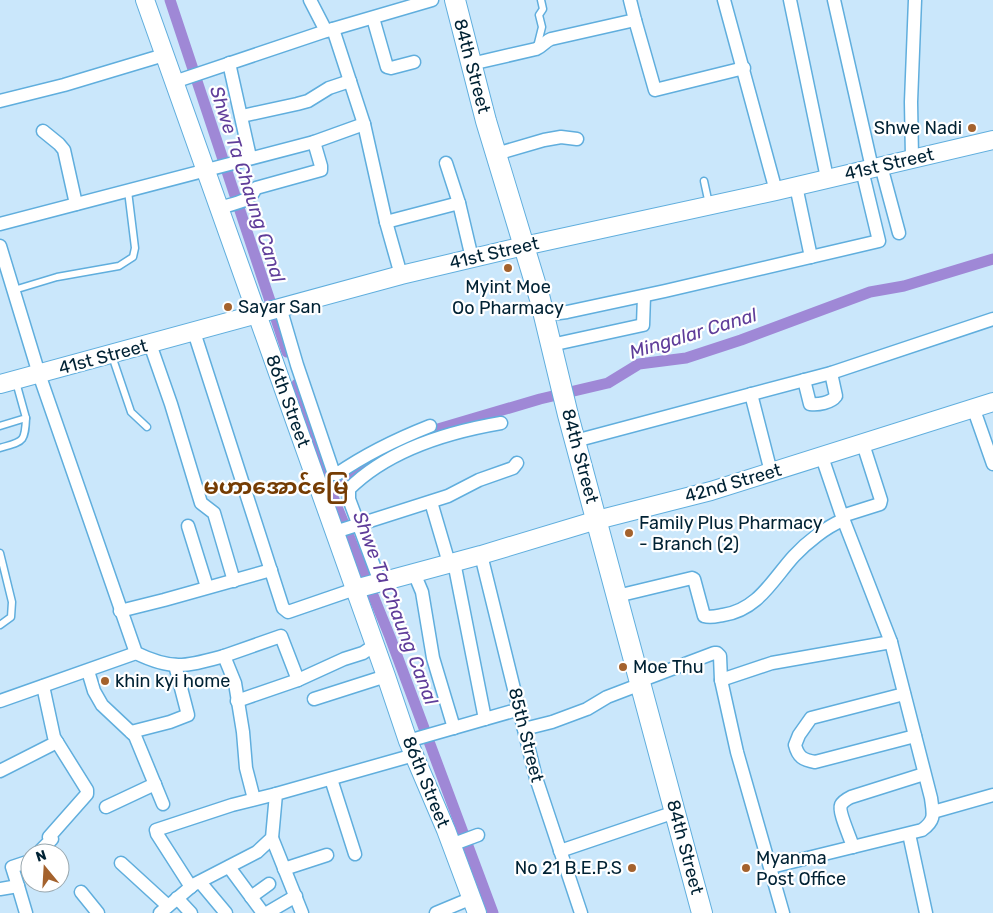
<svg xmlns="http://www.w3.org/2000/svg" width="993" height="913" font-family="Rubik,'Noto Sans Myanmar',sans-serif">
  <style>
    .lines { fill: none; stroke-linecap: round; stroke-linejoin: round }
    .canal { stroke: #9f88d6; stroke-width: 11 }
    .lane-casing { stroke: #60aedd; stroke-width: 9 }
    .street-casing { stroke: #60aedd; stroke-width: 15 }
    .secondary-casing { stroke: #60aedd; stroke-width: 20 }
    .primary-casing { stroke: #60aedd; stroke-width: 22 }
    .lane { stroke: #fff; stroke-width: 6 }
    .street { stroke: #fff; stroke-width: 12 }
    .secondary { stroke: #fff; stroke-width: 18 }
    .primary { stroke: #fff; stroke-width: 20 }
    .poi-dot { fill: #a4622d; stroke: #fff; stroke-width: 2 }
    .labels { text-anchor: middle; stroke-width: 4.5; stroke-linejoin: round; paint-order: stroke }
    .street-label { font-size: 18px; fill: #002234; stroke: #fff }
    .poi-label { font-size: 18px; fill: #002234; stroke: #fff; text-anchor: start }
    .water-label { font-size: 19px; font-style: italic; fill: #5f3d9a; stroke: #fff }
    .district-label { font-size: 22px; font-weight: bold; fill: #753c03; stroke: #fff }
  </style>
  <rect width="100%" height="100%" fill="#cae7fb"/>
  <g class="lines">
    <g class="canal">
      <polyline points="170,0 287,352"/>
      <polyline points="297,384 331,492 390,637 493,913"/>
      <polyline points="421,434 540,399 608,383 639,364 686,358 741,340 870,292 904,286 993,259"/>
      <polyline points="331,492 364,462 371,459"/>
    </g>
    <defs>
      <g id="lane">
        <polyline points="537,47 542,27 539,15 543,9 541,0"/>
        <polyline points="704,181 709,204"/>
        <polyline points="14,290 57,277 119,266 133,257 135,248 128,191"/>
        <polyline points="112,356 131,412 147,427"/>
        <polyline points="0,426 26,418 16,382"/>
        <path d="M0,448c23,-7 25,-5 26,-30"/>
        <polyline points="0,553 12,602 11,617 0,625"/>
      </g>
      <g id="street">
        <polyline points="310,0 326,31"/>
        <polyline points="724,0 776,191"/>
        <polyline points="790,0 827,178"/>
        <polyline points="834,0 872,168"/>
        <polyline points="373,18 387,67 391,68 414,62"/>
        <polyline points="635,20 655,90 744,68"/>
        <polyline points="333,29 364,124 386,222 401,275"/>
        <polyline points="229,63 250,157"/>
        <path d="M471,64l65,-15c7,-3 9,-8 15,-10l84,-19 -5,-20"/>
        <polyline points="174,82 326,31 432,0"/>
        <polyline points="0,101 64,85 164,55"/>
        <polyline points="242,116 297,104 308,101 329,88 350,81"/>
        <polyline points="43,131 59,144 64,150 76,204"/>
        <polyline points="496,154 544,140 561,137 577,139"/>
        <polyline points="912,158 911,102 915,0"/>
        <polyline points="446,163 459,203"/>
        <polyline points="881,166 899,233"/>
        <polyline points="796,186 811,257"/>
        <path d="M219,208c15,-5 30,-5 37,-20l65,-18v-4l-7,-24"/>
        <polyline points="386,222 459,203 472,258"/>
        <polyline points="0,224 314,142 364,124"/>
        <path d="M0,246l39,128 97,279c37,18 51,13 88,3l11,27 8,49 3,36 8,31"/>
        <path d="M280,307l17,58 37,109h3c29,-20 60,-35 93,-48"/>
        <polyline points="544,315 567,312 665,291 879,241 862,170"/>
        <polyline points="194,332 283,608 288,612 355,589"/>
        <polyline points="150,344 171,404 201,503 214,513 234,581"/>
        <polyline points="551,345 643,325 644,296"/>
        <path d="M804,380l6,24c8,1 21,-1 26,-8l-5,-23"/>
        <polyline points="751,394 771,472"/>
        <polyline points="974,410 993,464"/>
        <polyline points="575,441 831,373 993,319"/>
        <polyline points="431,502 449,563"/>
        <polyline points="842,516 880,504 881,500 863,444"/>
        <polyline points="188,526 207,587"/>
        <polyline points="335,532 448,496 479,480 513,468 517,463"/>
        <polyline points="481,555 536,778 581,913"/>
        <polyline points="454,562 485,719"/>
        <polyline points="414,573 422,592 433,658 454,728"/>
        <path d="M380,582l-31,-83v-10c39,-39 99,-57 152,-66"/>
        <path d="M617,596l75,-18 2,1 10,37c7,2 13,0 19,-1 35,-5 50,-36 71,-59 13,-14 32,-29 49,-36"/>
        <polyline points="120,611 164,600 271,570"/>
        <polyline points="224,656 281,636 298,680"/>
        <polyline points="88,671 94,691 102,705 135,736 163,804"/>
        <polyline points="721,680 772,663 891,642"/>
        <polyline points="640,681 714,653 717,653 720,656 721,680 737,752 783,913"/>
        <path d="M904,694l-93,24 -12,17 -4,10c3,12 8,15 20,17l100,-26"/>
        <polyline points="314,699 386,676"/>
        <polyline points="0,701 136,653"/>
        <polyline points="237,701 298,680 344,659 363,653 375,645"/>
        <polyline points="524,729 552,722 587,709 607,697 641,684"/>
        <polyline points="131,732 170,722 188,715 175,665"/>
        <polyline points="408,741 520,709"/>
        <polyline points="0,771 57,742 54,737 43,686"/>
        <polyline points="331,779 355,854"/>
        <polyline points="106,807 155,784"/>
        <polyline points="933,812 993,795"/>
        <polyline points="909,834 926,913"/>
        <polyline points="272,838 302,913"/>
        <polyline points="451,845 478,835"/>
        <path d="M853,847c-2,-8 -15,-35 -12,-42 2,-4 6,-6 10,-8l73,-23"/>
        <polyline points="560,851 675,812"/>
        <polyline points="38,853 52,839 49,837 87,794 87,790 57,742"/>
        <polyline points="121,863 168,906"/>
        <polyline points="229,867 263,913"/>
        <path d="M771,867l151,-37c14,-10 11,-16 9,-32l-40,-156 -49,-126 -20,-59"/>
        <polyline points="284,869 327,855"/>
        <polyline points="200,882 226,913"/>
        <polyline points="18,886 26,913"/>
        <polyline points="191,887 157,834 156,830 232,805 276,794"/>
        <polyline points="0,889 18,886 12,867 30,861"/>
        <polyline points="81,892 98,913"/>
        <polyline points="251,897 269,884"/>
        <polyline points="177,898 191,913"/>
        <polyline points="160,913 193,885 257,852 272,838 276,794 414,755"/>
        <polyline points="267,913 296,896"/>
        <polyline points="436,913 472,898"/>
      </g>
      <g id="secondary">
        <polyline points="145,0 386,676 408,741 446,830 477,913"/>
        <polyline points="0,384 401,275 524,246 776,191 993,140"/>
        <polyline points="355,589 481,555 597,520 711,491 993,402"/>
      </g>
      <polyline id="primary" points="455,0 486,121 540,299 568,415 702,913"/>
    </defs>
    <use href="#lane" class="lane-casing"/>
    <use href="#street" class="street-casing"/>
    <use href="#secondary" class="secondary-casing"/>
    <use href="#primary" class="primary-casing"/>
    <use href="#lane" class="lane"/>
    <use href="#street" class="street"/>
    <use href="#secondary" class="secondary"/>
    <use href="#primary" class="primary"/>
  </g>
  <g class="poi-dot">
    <circle cx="972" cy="128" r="5"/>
    <circle cx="508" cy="268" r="5"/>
    <circle cx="228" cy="307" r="5"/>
    <circle cx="629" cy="533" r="5"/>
    <circle cx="623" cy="667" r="5"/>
    <circle cx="105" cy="681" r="5"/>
    <circle cx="632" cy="868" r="5"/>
    <circle cx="746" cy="868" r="5"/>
  </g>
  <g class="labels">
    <g class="street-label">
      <text transform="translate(472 66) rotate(75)" y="6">84th Street</text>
      <text transform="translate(889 164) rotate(-13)" y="6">41st Street</text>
      <text transform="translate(494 253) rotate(-13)" y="6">41st Street</text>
      <text transform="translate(103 357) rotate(-15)" y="6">41st Street</text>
      <text transform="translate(288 401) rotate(70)" y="6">86th Street</text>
      <text transform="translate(580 456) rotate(75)" y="6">84th Street</text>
      <text transform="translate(733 483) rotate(-16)" y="6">42nd Street</text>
      <text transform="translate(526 735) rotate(76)" y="6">85th Street</text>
      <text transform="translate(426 782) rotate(68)" y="6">86th Street</text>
      <text transform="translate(685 847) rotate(75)" y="6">84th Street</text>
    </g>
    <g class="poi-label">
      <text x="962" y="134" text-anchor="end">Shwe Nadi</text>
      <text x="508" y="293" text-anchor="middle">Myint Moe<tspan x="508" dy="21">Oo Pharmacy</tspan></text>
      <text x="238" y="313">Sayar San</text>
      <text x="639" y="529">Family Plus Pharmacy<tspan x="639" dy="21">- Branch (2)</tspan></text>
      <text x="633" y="673">Moe Thu</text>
      <text x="115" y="687">khin kyi home</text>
      <text x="756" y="864">Myanma<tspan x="756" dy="21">Post Office</tspan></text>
      <text x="622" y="874" text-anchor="end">No 21 B.E.P.S</text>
    </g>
    <g class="water-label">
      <text transform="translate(248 184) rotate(72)" y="7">Shwe Ta Chaung Canal</text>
      <text transform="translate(693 333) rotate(-17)" y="7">Mingalar Canal</text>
      <text transform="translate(396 608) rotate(69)" y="7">Shwe Ta Chaung Canal</text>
    </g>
    <g class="district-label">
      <text x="276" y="494">မဟာအောင်မြေ</text>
    </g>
  </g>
  <g transform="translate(45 868) rotate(342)"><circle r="24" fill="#ffffff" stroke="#99a7ae"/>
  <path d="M0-4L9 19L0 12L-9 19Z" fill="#a4622d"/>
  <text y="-8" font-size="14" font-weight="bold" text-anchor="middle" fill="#002234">N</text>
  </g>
</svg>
